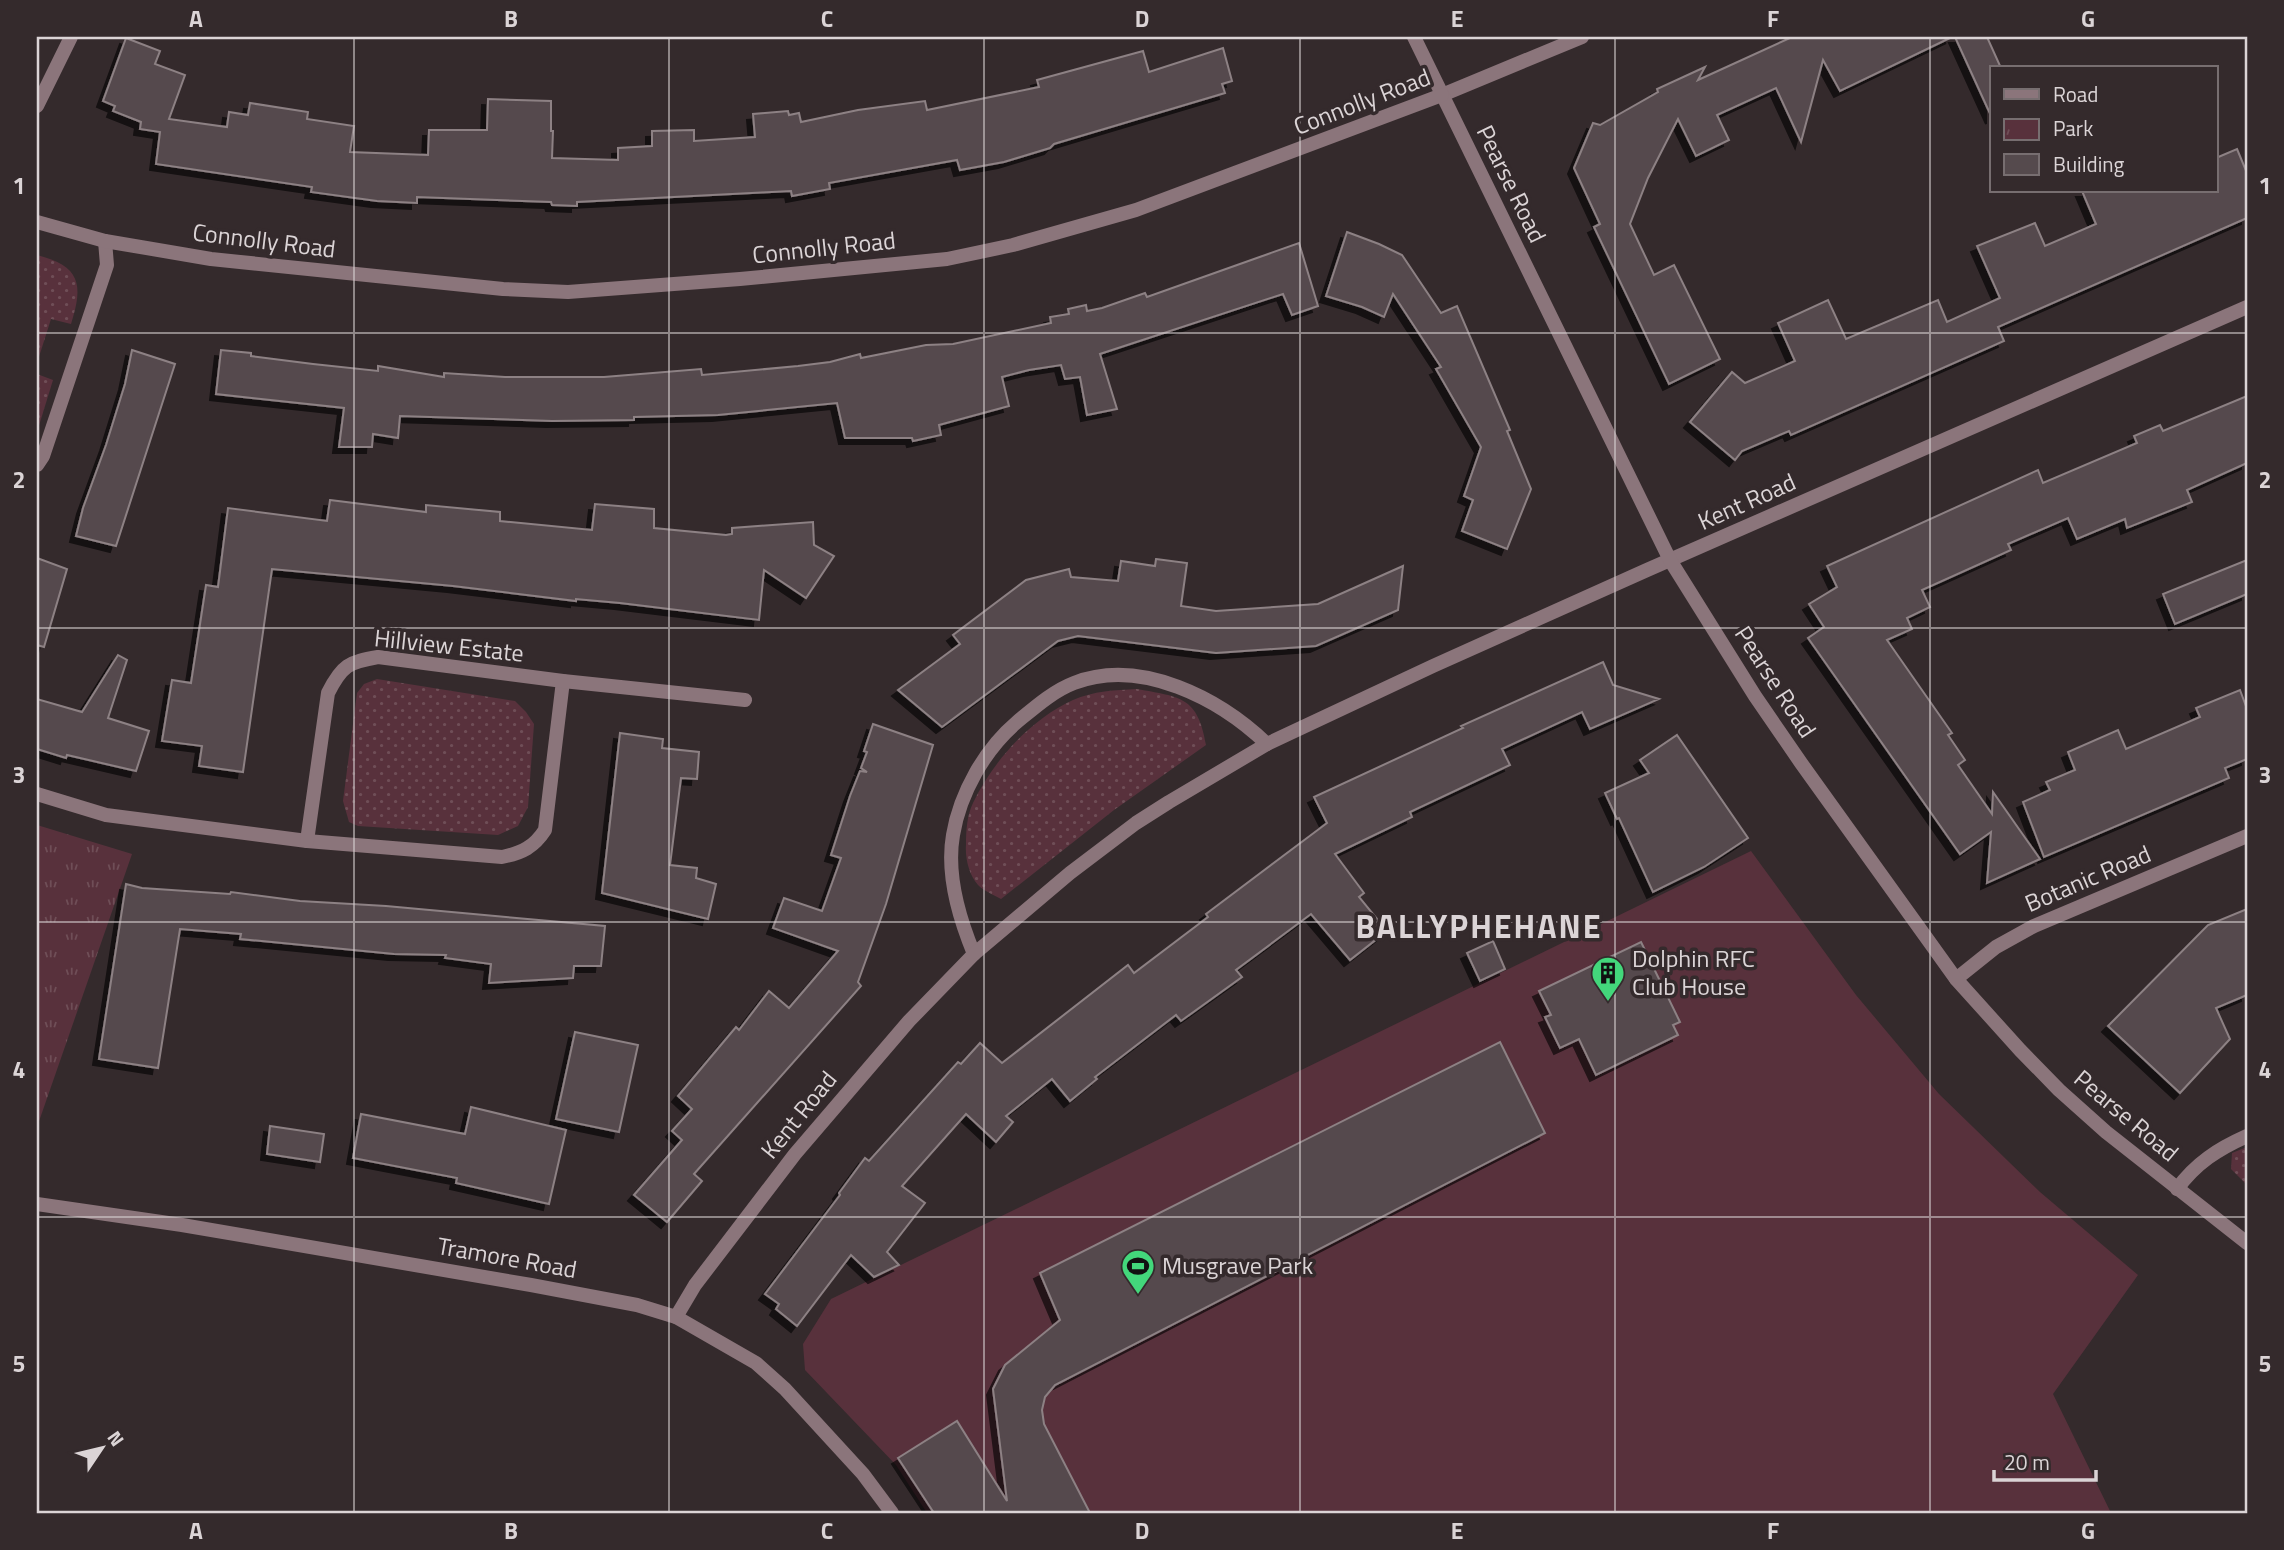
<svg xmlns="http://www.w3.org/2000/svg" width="2284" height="1550" font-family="'Titillium Web',sans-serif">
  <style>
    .grass { fill: url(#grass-dots) }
    .park { fill: url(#park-tufts) }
    .garden { fill: #58313c }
    .building { fill: #554a4d; stroke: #8d8184; stroke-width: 2; filter: url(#shadow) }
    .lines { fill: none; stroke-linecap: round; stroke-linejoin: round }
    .minor { stroke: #8b757b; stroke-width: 14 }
    .tertiary { stroke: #8b757b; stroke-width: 14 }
    .grid { fill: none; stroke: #dbd4d6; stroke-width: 2; stroke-opacity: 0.55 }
    .labels { text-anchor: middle; stroke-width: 7; stroke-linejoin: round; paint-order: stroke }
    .street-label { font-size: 24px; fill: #dbd4d6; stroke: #342a2c }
    .poi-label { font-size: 24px; fill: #dbd4d6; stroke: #342a2c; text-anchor: start }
    .district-label { font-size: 32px; font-weight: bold; letter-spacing: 2px; fill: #dbd4d6; stroke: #342a2c }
    .neatline { fill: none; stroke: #dbd4d6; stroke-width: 2.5 }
    .grid-label { font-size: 23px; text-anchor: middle; font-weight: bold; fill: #dbd4d6 }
  </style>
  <defs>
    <pattern id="grass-dots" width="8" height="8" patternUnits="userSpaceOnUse" patternTransform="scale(1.75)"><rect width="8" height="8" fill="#58313c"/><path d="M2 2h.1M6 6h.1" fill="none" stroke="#6f4e57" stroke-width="1.8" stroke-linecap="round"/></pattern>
    <pattern id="park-tufts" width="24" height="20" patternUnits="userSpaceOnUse" patternTransform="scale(1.75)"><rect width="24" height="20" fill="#58313c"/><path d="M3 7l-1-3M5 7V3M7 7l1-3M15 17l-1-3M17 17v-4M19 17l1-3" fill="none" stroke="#6f4e57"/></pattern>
    <filter id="shadow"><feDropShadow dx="-6" dy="6" stdDeviation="0" flood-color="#0009"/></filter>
  </defs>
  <rect width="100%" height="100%" fill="#342a2c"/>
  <g class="grass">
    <path d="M37,255c43,11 47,29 34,69l-20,-5 -14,44z"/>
    <polygon points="37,374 53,380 37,432"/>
    <polygon points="377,679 515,701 526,712 534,724 528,807 518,826 498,835 358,826 349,822 343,801 357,693 364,684"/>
    <path d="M1137,689c44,8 61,8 69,56l-92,65 -113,89c-7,-4 -17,-8 -23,-14 -9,-10 -13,-27 -12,-40 0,-14 1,-30 7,-42 20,-42 58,-84 100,-103 20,-9 43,-10 64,-11z"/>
    <polygon points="2247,1147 2247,1146 2247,1185 2231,1169 2232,1153"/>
  </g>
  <polygon class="park" points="37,825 132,854 37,1127"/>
  <polygon class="garden" points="1751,851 1856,995 1939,1094 2040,1192 2138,1275 2053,1394 2111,1513 927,1513 896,1465 805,1370 803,1344 831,1299"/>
  <g class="building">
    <polygon points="1792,37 1952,37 1840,91 1823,60 1801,142 1776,88 1717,115 1729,140 1696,156 1678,119 1648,178 1630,224 1654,275 1674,265 1720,359 1669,384 1594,227 1600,224 1574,168 1593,123 1600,125 1658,92 1657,89 1705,67 1698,80"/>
    <polygon points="1955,37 1987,37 2001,68 1992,68 1992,118"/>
    <polygon points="126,38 160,51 155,64 185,75 169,119 227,127 229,112 248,115 250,103 308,112 307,119 354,126 350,152 428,155 429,130 487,130 488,99 551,101 551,131 553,131 552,158 618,160 618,148 652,146 652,131 694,130 694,141 755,137 753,114 788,111 789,115 799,113 801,122 858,110 925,101 927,110 1039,87 1037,80 1143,51 1149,72 1223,48 1232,81 1222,84 1225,93 1054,144 1050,148 1004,162 960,170 957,160 829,183 830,189 792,196 791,191 577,202 577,206 552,205 551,202 417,197 417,203 377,201 311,192 312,187 156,164 160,132 140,129 141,122 113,111 115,106 103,101"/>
    <polygon points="2237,149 2247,173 2247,218 1998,327 2004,341 1791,435 1789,431 1742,451 1735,460 1690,422 1732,372 1745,383 1795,361 1778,323 1828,300 1846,339 1938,300 1947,322 2000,298 1977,246 2035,223 2045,246 2096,224 2082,191 2216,191 2216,158"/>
    <polygon points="1347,232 1379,244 1402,255 1441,313 1457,306 1510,430 1507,431 1531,489 1507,549 1462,531 1473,500 1464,496 1481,447 1436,369 1441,367 1393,294 1384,317 1362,307 1326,296"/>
    <polygon points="1299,243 1318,306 1292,315 1283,294 1100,354 1117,409 1087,415 1080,377 1065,379 1061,365 1029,370 1002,377 1009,406 939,425 941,435 913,441 912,438 845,438 837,403 718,415 634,417 634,420 552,421 400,416 398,438 373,434 372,447 339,447 344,408 216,394 221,350 251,353 251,356 313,364 378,371 378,366 444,377 444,373 505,377 604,377 701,369 702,375 798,366 830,362 860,354 861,358 926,345 953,344 1051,323 1050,317 1069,314 1068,309 1086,305 1087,311 1102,308 1145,293 1147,297"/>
    <polygon points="132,350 175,364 116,546 76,536 83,508 106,445 125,384"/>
    <polygon points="2247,396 2247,463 2187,490 2192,502 2127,528 2125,519 2077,539 2068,518 2008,544 2011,550 1922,590 1930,607 1907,618 1912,629 1887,640 1952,733 1948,735 1965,760 1958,765 1992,814 1993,792 2040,859 1987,883 1991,832 1960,854 1808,638 1824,627 1809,604 1837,587 1827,566 2038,470 2043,483 2137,443 2134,436 2160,425 2163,431"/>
    <polygon points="330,500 426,512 426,505 500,512 500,521 592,530 595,504 654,509 654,528 726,535 732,534 732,528 813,522 814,545 834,556 806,598 764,570 759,620 620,603 576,599 576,601 453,586 272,569 243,772 199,766 202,746 162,741 172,680 191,683 206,585 218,587 228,508 327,521"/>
    <polygon points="37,558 67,569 44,647 37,645"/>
    <polygon points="1156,559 1187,563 1181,606 1216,611 1318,604 1403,566 1398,610 1316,646 1216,653 1078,636 1058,641 942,727 898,690 960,644 953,635 1026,580 1069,569 1071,577 1118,581 1121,561 1155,566"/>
    <polygon points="2247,560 2247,594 2175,624 2163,594"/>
    <polygon points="118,655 127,660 108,718 149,731 136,771 67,755 66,758 37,749 37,699 82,712"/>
    <polygon points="1603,662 1613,685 1659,699 1590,729 1582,712 1502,749 1510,765 1410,812 1412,817 1335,854 1364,893 1359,897 1387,931 1350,960 1311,914 1236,970 1242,977 1181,1021 1176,1015 1095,1077 1097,1079 1070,1101 1052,1079 1006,1116 1013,1122 996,1142 966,1114 902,1186 925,1203 887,1252 899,1265 874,1277 851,1255 797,1326 776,1309 779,1304 765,1294 840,1195 839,1193 865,1158 869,1161 958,1062 961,1064 980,1043 1002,1063 1128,965 1134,973 1208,917 1206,914 1327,823 1314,797 1463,728 1461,726"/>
    <polygon points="2240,690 2247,709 2247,759 2225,768 2229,778 2044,857 2023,802 2050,790 2046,782 2075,770 2068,752 2118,730 2126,749 2200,717 2196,708"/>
    <polygon points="873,724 933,745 886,904 858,982 861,986 694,1174 702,1181 667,1222 634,1195 682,1140 672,1131 692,1109 678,1096 736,1027 739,1030 769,991 789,1008 838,951 773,928 784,898 822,911 841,858 831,855 850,796 860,771 867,772 861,768 867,752 864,751"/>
    <polygon points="620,733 663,739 662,748 699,752 697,779 681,778 670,865 697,868 696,878 716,884 708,919 602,893"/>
    <polygon points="1677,735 1748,838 1704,867 1653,892 1619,818 1617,819 1605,793 1649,773 1640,760"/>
    <polygon points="126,884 142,888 230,894 231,892 300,901 386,906 605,926 601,966 574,966 573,978 489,983 491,964 445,958 446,955 394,954 240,939 241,934 180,929 158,1068 99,1059"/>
    <polygon points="2247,909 2247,995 2216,1008 2230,1039 2180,1093 2108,1026 2208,925"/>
    <polygon points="1493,941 1505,969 1480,981 1467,953"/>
    <polygon points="1641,942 1680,1022 1673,1025 1678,1035 1596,1075 1579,1039 1560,1048 1545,1017 1551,1015 1539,991"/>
    <polygon points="575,1032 638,1045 619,1132 556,1119"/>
    <polygon points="1500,1042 1545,1133 1055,1385 1045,1397 1042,1410 1044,1424 1090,1513 934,1513 898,1458 957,1421 1007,1501 993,1389 1005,1365 1060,1320 1040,1273"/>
    <polygon points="471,1107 566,1130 549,1204 456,1183 457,1178 353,1158 361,1114 465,1134"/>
    <polygon points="270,1126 324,1134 320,1162 267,1154"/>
  </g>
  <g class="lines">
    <g class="minor">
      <polyline points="1442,95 1582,37"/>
      <polyline points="37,106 71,37"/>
      <polyline points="37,465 43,456 107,265 105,241"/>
      <path d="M37,794l69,21 201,26 195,16c20,-4 32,-10 43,-27l18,-149"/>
      <path d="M307,841l21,-148c14,-28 21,-31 50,-36l185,24 182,19"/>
      <path d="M974,954c-15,-36 -28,-79 -21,-119 7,-42 32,-86 64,-113 17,-14 36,-31 57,-39 67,-26 146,16 193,61"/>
      <polyline points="1956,979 1996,947 2034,926 2247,836"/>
      <path d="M2177,1189c19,-26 41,-40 70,-53"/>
      <polyline points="676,1317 695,1285 795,1154 909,1021 974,954 1070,873 1136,823 1169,802 1267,744 1433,666 1647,570 2247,307"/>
    </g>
    <g class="tertiary">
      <polyline points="1414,37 1670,560 1755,696 1801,763 1956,979 2020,1050 2059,1090 2106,1132 2247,1243"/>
      <polyline points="37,222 105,241 211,259 503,289 568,292 740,279 947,259 1013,245 1136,210 1442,95"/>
      <polyline points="37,1204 182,1225 531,1285 637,1305 676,1317 756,1363 785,1389 863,1474 892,1513"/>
    </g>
  </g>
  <path class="grid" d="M354,37v1476M669,37v1476M984,37v1476M1300,37v1476M1615,37v1476M1930,37v1476M37,333h2210M37,628h2210M37,922h2210M37,1217h2210"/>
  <defs>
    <symbol id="building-pin" viewBox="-11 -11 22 30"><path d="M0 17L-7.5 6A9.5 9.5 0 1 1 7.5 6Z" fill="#43d77b" stroke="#342a2c"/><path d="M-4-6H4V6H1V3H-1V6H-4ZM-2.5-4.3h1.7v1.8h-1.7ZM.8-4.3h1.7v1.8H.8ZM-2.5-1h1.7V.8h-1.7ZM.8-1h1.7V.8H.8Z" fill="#111"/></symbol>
    <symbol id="stadium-pin" viewBox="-11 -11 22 30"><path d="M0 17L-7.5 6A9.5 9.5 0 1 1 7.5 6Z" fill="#43d77b" stroke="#342a2c"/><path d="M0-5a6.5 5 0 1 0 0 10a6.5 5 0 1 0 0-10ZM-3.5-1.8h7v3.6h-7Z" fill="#111"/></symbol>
  </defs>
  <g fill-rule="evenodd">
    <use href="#building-pin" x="1589" y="954" width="38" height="52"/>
    <use href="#stadium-pin" x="1119" y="1247" width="38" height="52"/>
  </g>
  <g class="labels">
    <g class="street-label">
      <text transform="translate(1362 102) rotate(-21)" y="8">Connolly Road</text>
      <text transform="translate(1511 184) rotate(64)" y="8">Pearse Road</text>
      <text transform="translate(264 241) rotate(7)" y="8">Connolly Road</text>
      <text transform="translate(824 248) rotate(-6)" y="8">Connolly Road</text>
      <text transform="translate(1747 502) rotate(-24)" y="8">Kent Road</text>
      <text transform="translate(449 646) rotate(6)" y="8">Hillview Estate</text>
      <text transform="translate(1775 682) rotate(57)" y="8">Pearse Road</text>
      <text transform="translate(2088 879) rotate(-23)" y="8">Botanic Road</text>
      <text transform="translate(799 1115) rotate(-51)" y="8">Kent Road</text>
      <text transform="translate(2126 1116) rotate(40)" y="8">Pearse Road</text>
      <text transform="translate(507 1258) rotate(10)" y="8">Tramore Road</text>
    </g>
    <g class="poi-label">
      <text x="1632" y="967">Dolphin RFC<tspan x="1632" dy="28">Club House</tspan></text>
      <text x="1162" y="1274">Musgrave Park</text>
    </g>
    <g class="district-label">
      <text x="1479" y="938">BALLYPHEHANE</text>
    </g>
  </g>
  <rect width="2284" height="1550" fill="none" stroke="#342a2c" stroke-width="77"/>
  <rect x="1990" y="66" width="228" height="126" fill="#342a2c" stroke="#776e70" stroke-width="2"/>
  <rect x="2004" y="89" width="35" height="10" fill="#8b757b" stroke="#776e70" stroke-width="2"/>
  <text x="2053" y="102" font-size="21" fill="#dbd4d6">Road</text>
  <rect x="2004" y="119" width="35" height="21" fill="url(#park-tufts)" stroke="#776e70" stroke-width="2"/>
  <text x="2053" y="136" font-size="21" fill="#dbd4d6">Park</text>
  <rect x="2004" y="154" width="35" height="21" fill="#554a4d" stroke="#776e70" stroke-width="2"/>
  <text x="2053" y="172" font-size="21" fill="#dbd4d6">Building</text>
  <g transform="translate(102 1448) rotate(55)" stroke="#342a2c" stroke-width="5" paint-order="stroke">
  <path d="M0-5L12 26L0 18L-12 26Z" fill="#dbd4d6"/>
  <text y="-10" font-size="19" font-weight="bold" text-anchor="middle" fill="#dbd4d6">N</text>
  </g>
  <path d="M1994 1470v10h102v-10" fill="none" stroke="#dbd4d6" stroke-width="3.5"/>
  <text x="2004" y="1470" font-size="21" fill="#dbd4d6" stroke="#342a2c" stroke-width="5" paint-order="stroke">20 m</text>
  <rect x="38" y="38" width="2208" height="1474" class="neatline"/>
  <g class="grid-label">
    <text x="196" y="27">A</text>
    <text x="511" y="27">B</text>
    <text x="827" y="27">C</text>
    <text x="1142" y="27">D</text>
    <text x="1457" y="27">E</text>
    <text x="1773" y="27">F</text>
    <text x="2088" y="27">G</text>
    <text x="19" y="194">1</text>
    <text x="2265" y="194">1</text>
    <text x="19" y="488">2</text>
    <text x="2265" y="488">2</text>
    <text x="19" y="783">3</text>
    <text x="2265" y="783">3</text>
    <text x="19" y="1078">4</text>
    <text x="2265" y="1078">4</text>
    <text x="19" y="1372">5</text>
    <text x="2265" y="1372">5</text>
    <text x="196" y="1539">A</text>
    <text x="511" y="1539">B</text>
    <text x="827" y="1539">C</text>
    <text x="1142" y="1539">D</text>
    <text x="1457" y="1539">E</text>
    <text x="1773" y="1539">F</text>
    <text x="2088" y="1539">G</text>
  </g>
</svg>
